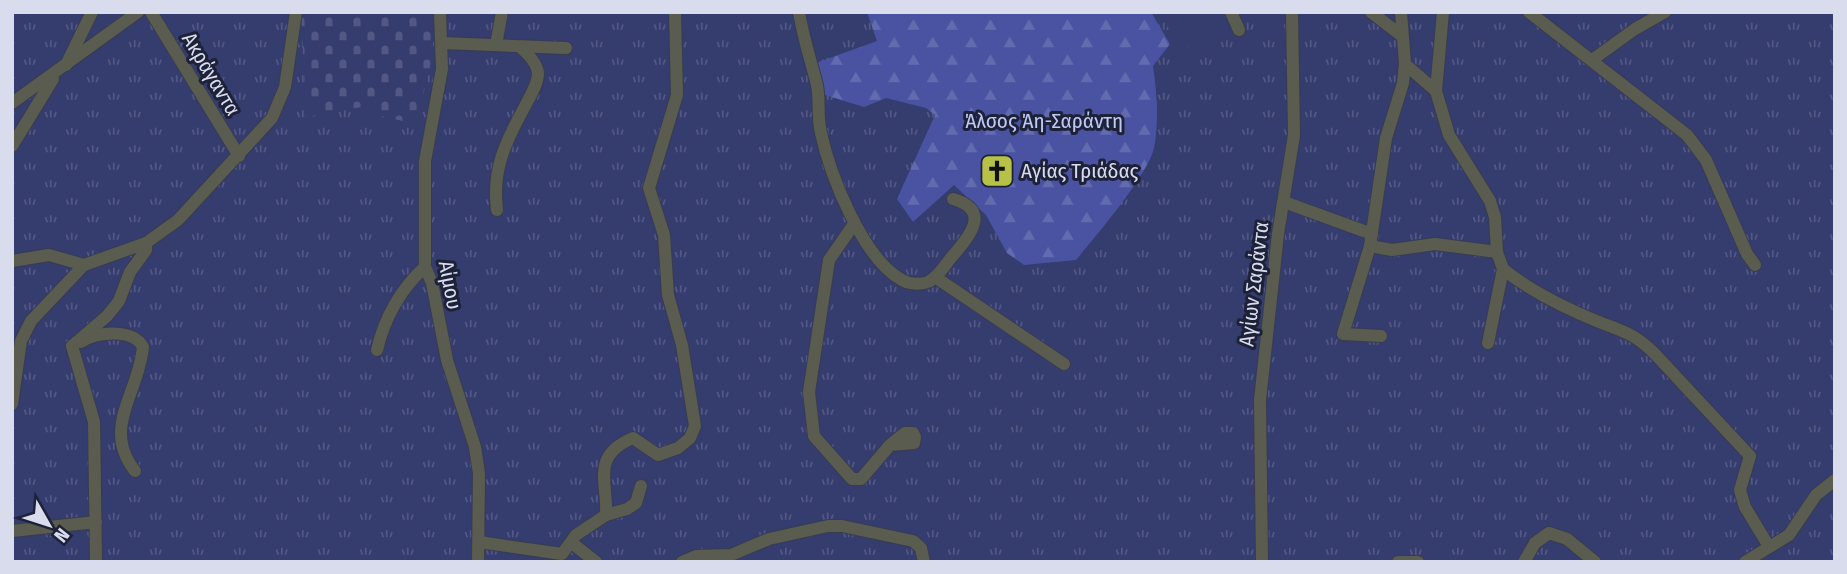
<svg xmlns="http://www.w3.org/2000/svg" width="1847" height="574" font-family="'Fira Sans Condensed',sans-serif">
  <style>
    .grass { fill: url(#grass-tufts) }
    .forest { fill: url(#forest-firs) }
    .cemetery { fill: url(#cemetery-stones) }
    .pitch { fill: #353c6e }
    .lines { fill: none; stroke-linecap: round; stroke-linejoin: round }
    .minor-casing { stroke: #383c52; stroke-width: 14 }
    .minor { stroke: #5a5c4f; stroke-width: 12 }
    .labels { text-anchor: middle; stroke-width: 6; stroke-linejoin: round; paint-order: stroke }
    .street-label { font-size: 21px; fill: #d9dcec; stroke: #1e2239 }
    .park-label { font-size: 21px; fill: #bfc9f5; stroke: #1e2239 }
    .poi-label { font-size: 21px; fill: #d9dcec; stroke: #1e2239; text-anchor: start }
  </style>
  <defs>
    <pattern id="grass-tufts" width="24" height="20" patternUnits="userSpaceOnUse" patternTransform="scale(1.75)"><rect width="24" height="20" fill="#353c6e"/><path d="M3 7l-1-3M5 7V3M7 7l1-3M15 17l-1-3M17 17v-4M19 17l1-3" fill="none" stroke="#525883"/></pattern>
    <pattern id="forest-firs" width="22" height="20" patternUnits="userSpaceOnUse" patternTransform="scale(1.75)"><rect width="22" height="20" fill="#4953a2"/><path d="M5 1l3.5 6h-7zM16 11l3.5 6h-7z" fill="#636baf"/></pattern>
    <pattern id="cemetery-stones" width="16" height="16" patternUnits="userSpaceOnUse" patternTransform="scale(1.75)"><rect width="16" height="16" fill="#353c6e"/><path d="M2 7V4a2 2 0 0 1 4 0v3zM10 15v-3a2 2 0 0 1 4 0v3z" fill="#525883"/></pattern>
  </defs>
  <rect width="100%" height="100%" fill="#1e2239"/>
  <rect class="grass" x="12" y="12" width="1823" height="550"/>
  <path class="forest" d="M867,12h284l19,32 -17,22c4,26 6,56 1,82 -6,27 -59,89 -78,112l-52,5 -17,-12 -21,-38 -32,-30 -41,37 -16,-23 38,-84 -9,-7 -40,-10 -22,9 -39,-12 -9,-32 61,-22z"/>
  <polygon class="cemetery" points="301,12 433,12 433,54 416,124 381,116 376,104 306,118"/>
  <polygon class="pitch" points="1159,12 1217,12 1225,25 1182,51"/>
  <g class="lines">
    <defs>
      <g id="minor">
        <polyline points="151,12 239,156"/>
        <polyline points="440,12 442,69 425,161 425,267 432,283 447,360 475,447 479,473 478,562"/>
        <path d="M799,12c4,25 12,49 18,73 3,16 0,32 4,48 9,42 42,126 81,147 7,4 18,5 26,2 9,-4 16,-15 22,-23 17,-20 44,-48 3,-60"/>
        <polyline points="1231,12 1239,30"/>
        <polyline points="1371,12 1402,36"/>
        <polyline points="1443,12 1436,91 1449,135 1490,201 1495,217 1497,252 1503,269 1488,343"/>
        <polyline points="1529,12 1687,135 1706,160 1747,254 1755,265"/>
        <polyline points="443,43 566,48"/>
        <polyline points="496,45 502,12"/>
        <polyline points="1592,60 1635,29 1665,12"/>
        <polyline points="1405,64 1436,91"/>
        <polyline points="66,65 92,12"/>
        <polyline points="12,103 138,12"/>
        <polyline points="12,146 53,79"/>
        <polyline points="1284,202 1372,234"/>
        <path d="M497,210c-5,-40 8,-67 27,-102 5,-10 14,-23 14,-35 -1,-10 -11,-20 -18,-26"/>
        <polyline points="854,224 829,260 809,392 814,436 852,479 861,479 890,445 914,443 915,437 913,433 905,433 890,445"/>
        <polyline points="1370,246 1392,250 1435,244 1497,252"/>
        <polyline points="12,261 49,255 84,265"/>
        <path d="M1503,269c27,22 64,40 96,53 26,10 36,12 56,32l95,102 -10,34 5,17 23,38"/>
        <polyline points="935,277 1064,364"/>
        <polyline points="1381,336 1343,334 1370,246 1386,138 1403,83 1405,64 1401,12"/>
        <path d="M81,342c16,-10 52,-14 62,5 -4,46 -42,81 -8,124"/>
        <path d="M377,350c7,-31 24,-62 48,-83"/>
        <polyline points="12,404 21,341 31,321 84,265 146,243 178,220 272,118 285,87 296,12"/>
        <polyline points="606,515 627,509 636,503 641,486"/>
        <polyline points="12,531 96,522"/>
        <path d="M479,542l83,12 14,-19 30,-20c2,-33 -16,-59 27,-77l25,17 20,-7 12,-10 5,-12 -13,-81 -14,-50 -4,-60 -15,-47 28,-93 -2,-83"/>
        <polyline points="572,543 596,562"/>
        <polyline points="96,562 94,422 72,346 107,316 119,301 130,272 146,250 146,243"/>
        <polyline points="682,562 696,556 731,555 769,539 828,526 842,526 913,541 921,548 924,562"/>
        <polyline points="1262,562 1260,400 1278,234 1294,135 1292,12"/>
        <polyline points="1398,562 1418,562"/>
        <polyline points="1524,562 1535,543 1549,533 1567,539 1595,562"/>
        <polyline points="1745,562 1789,535 1816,495 1835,480"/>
      </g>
    </defs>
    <use href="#minor" class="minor-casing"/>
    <use href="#minor" class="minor"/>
  </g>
  <defs>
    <symbol id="church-square" viewBox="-11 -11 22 22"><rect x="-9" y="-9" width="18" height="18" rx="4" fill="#b7c148" stroke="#1e2239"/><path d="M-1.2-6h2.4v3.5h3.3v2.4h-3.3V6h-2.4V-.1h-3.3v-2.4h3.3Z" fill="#111"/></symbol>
  </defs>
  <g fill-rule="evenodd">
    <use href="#church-square" x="978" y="152" width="38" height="38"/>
  </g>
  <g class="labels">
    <g class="street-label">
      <text transform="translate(211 74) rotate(59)" y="7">Ακράγαντα</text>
      <text transform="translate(1254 284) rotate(-83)" y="7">Αγίων Σαράντα</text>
      <text transform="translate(450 285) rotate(79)" y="7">Αίμου</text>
    </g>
    <g class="park-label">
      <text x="1044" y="128">Άλσος Άη-Σαράντη</text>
    </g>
    <g class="poi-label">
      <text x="1021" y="178">Αγίας Τριάδας</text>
    </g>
  </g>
  <rect width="1847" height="574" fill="none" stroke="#d9dcec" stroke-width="28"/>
  <g transform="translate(49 525) rotate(129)" stroke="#1e2239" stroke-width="5" paint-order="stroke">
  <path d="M0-5L12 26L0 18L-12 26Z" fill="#d9dcec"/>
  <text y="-10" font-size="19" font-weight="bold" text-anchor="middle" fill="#d9dcec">N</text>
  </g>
</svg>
